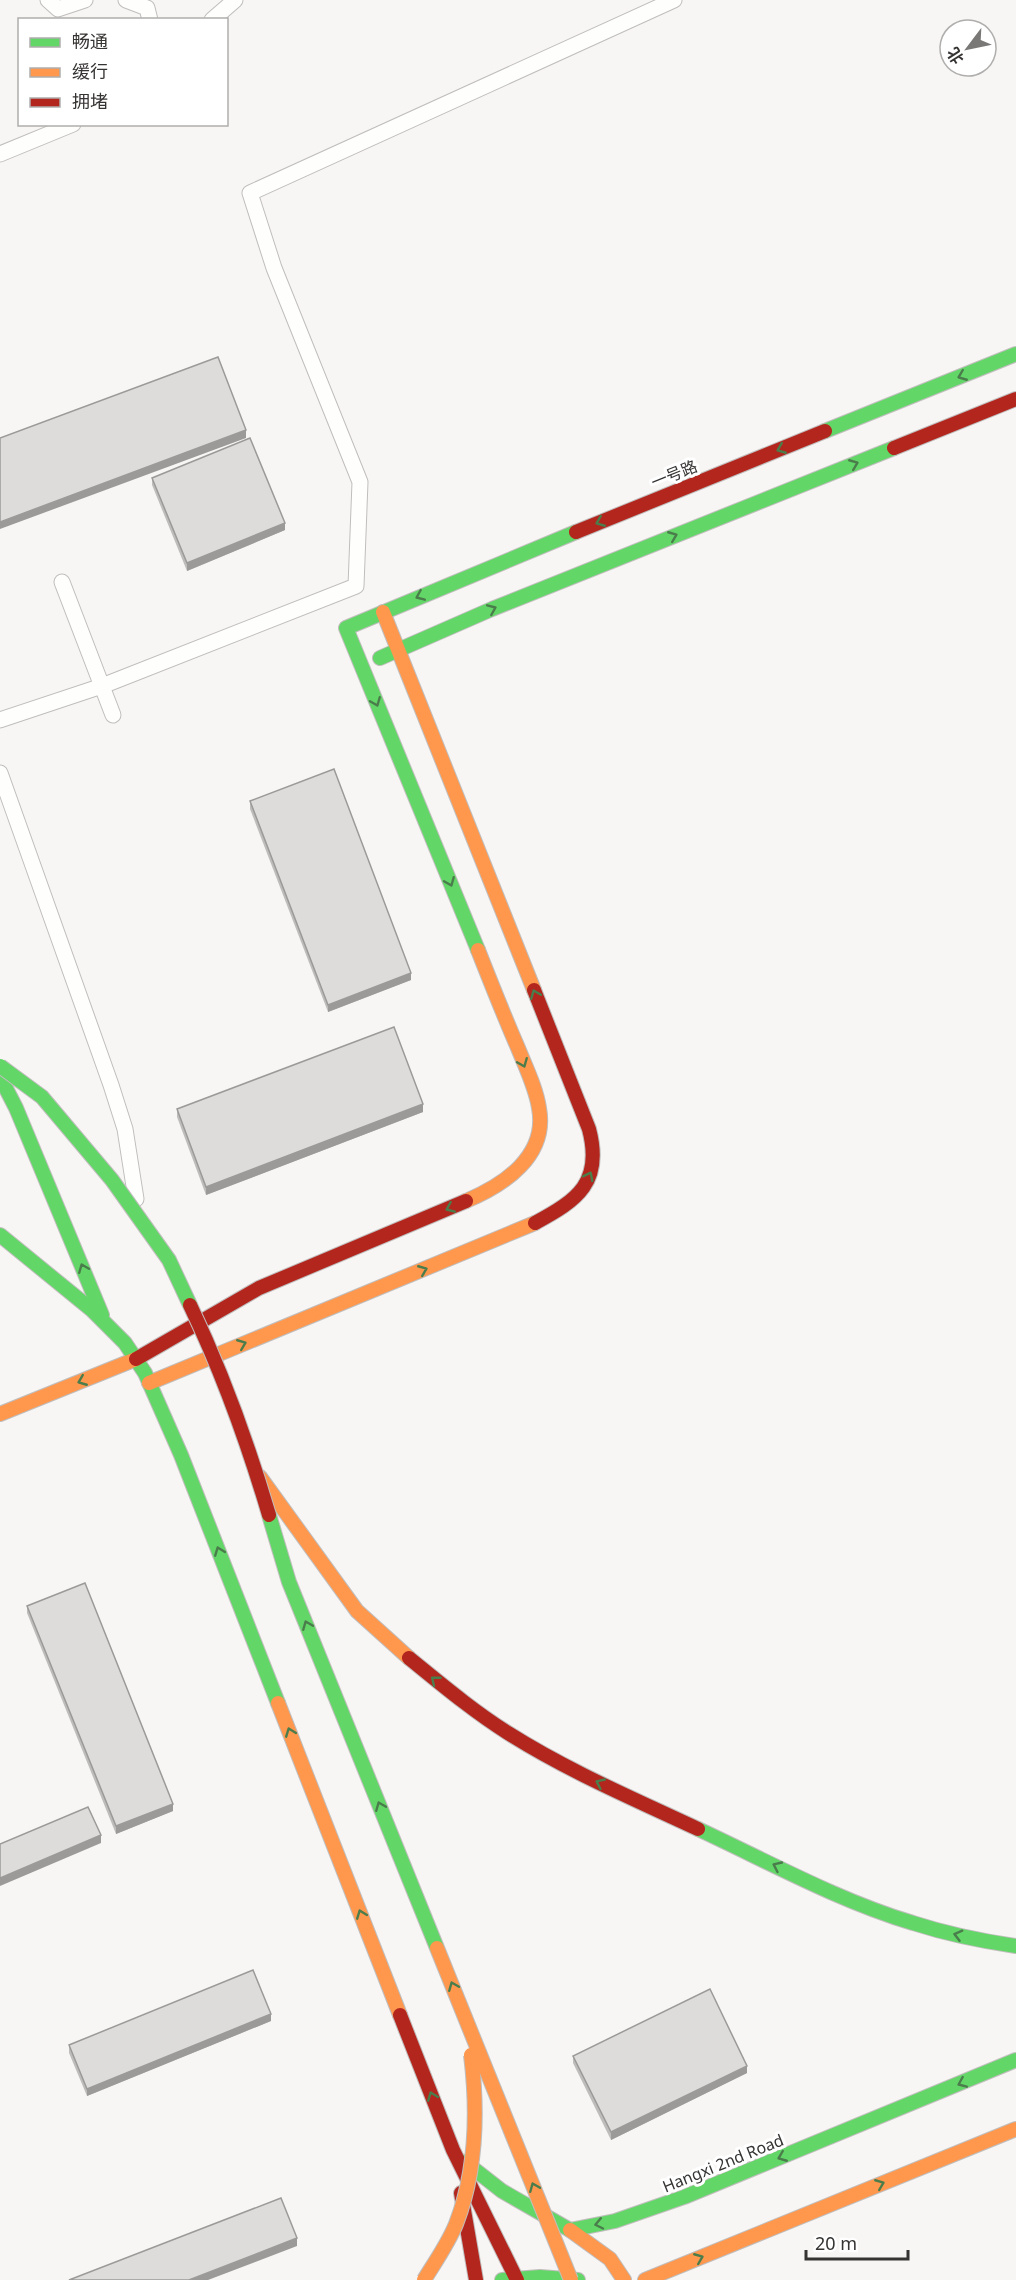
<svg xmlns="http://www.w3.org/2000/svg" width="1016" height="2280" font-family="'Noto Sans','Noto Sans SC',sans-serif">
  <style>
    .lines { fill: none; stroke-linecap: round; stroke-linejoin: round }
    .lane-casing { stroke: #c0bebd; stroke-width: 17 }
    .fast-casing { stroke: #c0bebd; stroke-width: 16 }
    .slow-casing { stroke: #c0bebd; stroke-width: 16 }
    .jam-casing { stroke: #c0bebd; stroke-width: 16 }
    .lane { stroke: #fefefd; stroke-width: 15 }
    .fast { stroke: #63d668; stroke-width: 14 }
    .slow { stroke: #ff974d; stroke-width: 14 }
    .jam { stroke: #b3261e; stroke-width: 14 }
    .fast-bridge-casing { stroke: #c0bebd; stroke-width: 16; stroke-linecap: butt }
    .slow-bridge-casing { stroke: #c0bebd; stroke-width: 16; stroke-linecap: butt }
    .jam-bridge-casing { stroke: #c0bebd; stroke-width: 16; stroke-linecap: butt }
    .fast-bridge { stroke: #63d668; stroke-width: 14 }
    .slow-bridge { stroke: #ff974d; stroke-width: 14 }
    .jam-bridge { stroke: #b3261e; stroke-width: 14 }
    .wall { fill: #bfbdbb }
    .shaded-wall { fill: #9b9a99 }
    .building { fill: #dedcda; stroke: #9b9a99; stroke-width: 1.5 }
    .oneway { stroke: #4a7d4b }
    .labels { text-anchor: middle; stroke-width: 6; stroke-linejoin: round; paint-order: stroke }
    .street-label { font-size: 16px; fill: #363433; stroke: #fff }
  </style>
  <rect width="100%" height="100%" fill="#f8f6f4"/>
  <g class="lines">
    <defs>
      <g id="lane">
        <polyline points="48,0 58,9 85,0"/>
        <polyline points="126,0 147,8 150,20"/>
        <polyline points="212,20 235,0"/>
        <polyline points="0,154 73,124"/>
        <polyline points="62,582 113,715"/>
        <polyline points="0,720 102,686 356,586 360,482 274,268 250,193 674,0"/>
        <polyline points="0,773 111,1085 125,1129 136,1199"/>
      </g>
      <g id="fast">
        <polyline points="825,431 1016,354"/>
        <polyline points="380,658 492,609 894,448"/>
        <polyline points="478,950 346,628 576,532"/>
        <polyline points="0,1077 16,1108 102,1315"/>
        <polyline points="0,1235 92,1310 125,1343 145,1373 181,1455 278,1703"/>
        <path d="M698,1829c69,32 141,72 215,94 34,11 68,18 103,23"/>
        <polyline points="465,2162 502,2191 570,2230 615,2221 684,2197 1016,2060"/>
        <polyline points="502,2280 540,2277 578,2280"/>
      </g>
      <g id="slow">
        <polyline points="383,612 534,990"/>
        <path d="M466,1201c38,-16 82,-45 73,-93 -3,-20 -13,-40 -21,-60 -14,-32 -27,-65 -40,-98"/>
        <polyline points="149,1383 535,1223"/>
        <polyline points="0,1414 136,1359"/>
        <polyline points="260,1477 357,1611 409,1658"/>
        <polyline points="278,1703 400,2015"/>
        <polyline points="570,2230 610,2259 624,2280"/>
        <polyline points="645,2280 1016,2129"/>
      </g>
      <g id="jam">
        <polyline points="894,448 1016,399"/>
        <polyline points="576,532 825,431"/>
        <path d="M534,990l55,139c14,53 -11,71 -54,94"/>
        <polyline points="136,1359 259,1288 466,1201"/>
        <path d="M409,1658c32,26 64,53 99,75 60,38 126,66 190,96"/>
        <polyline points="400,2015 453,2150 517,2280"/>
        <polyline points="461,2193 476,2280"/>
      </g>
    </defs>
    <use href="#lane" class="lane-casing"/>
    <use href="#fast" class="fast-casing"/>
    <use href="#slow" class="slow-casing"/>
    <use href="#jam" class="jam-casing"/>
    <use href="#lane" class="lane"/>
    <use href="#fast" class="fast"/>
    <use href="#slow" class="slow"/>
    <use href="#jam" class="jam"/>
    <defs>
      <g id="fast-bridge">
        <polyline points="0,1066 42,1097 112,1180 169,1260 190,1305"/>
        <polyline points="269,1515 289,1582 437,1948"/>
      </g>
      <g id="slow-bridge">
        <polyline points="437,1948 571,2280"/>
        <path d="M424,2280c11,-18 24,-36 32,-56 21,-54 22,-112 15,-169"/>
      </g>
      <path id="jam-bridge" d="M190,1305c32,67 58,139 79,210"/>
    </defs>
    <use href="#fast-bridge" class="fast-bridge-casing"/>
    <use href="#slow-bridge" class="slow-bridge-casing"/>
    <use href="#jam-bridge" class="jam-bridge-casing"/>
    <use href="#fast-bridge" class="fast-bridge"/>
    <use href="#slow-bridge" class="slow-bridge"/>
    <use href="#jam-bridge" class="jam-bridge"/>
  </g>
  <g class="wall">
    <polygon points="152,478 285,530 187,571 152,485"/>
    <polygon points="250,801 411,980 328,1012 250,809"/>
    <polygon points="177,1109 423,1112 206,1195 177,1117"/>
    <polygon points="27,1606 173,1811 116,1834 27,1613"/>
    <polygon points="271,2021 87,2096 69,2053 69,2045"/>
    <polygon points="573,2056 747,2073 611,2140 573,2063"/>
  </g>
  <g class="shaded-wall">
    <polygon points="246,430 246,438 0,529 0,522"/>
    <polygon points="285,523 285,530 187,571 187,563"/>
    <polygon points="411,973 411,980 328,1012 328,1005"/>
    <polygon points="423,1104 423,1112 206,1195 206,1187"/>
    <polygon points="173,1804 173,1811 116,1834 116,1826"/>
    <polygon points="101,1835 101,1843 0,1886 0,1878"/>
    <polygon points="271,2014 271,2021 87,2096 87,2089"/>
    <polygon points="747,2066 747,2073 611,2140 611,2132"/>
    <polygon points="297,2238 297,2246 208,2280 189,2280"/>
  </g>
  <g class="building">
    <polygon points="218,357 246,430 0,522 0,438"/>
    <polygon points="250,438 285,523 187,563 152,478"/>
    <polygon points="334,769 411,973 328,1005 250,801"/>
    <polygon points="394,1027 423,1104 206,1187 177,1109"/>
    <polygon points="85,1583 173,1804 116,1826 27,1606"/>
    <polygon points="88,1807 101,1835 0,1878 0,1844"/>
    <polygon points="253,1970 271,2014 87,2089 69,2045"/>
    <polygon points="710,1989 747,2066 611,2132 573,2056"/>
    <polygon points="281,2198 297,2238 189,2280 69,2280"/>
  </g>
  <defs><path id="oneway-chevron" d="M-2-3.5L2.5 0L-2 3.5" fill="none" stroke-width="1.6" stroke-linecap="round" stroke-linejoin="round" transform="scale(1.5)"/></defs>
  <g class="oneway">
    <use href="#oneway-chevron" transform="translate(962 376) rotate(158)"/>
    <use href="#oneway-chevron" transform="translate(781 449) rotate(158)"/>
    <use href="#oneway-chevron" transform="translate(854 464) rotate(-22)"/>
    <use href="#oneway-chevron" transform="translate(600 522) rotate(158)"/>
    <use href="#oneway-chevron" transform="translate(673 536) rotate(-22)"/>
    <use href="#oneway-chevron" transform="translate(420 596) rotate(157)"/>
    <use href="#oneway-chevron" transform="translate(492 609) rotate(-23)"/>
    <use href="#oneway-chevron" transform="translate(376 702) rotate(68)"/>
    <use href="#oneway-chevron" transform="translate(450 882) rotate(68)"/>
    <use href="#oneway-chevron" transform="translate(535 994) rotate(-112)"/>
    <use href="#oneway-chevron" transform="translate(523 1063) rotate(68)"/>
    <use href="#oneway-chevron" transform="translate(589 1176) rotate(-63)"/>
    <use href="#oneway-chevron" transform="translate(450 1208) rotate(157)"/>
    <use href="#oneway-chevron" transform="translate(83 1268) rotate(-112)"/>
    <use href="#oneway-chevron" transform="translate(423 1270) rotate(-22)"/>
    <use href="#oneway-chevron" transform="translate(242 1344) rotate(-22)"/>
    <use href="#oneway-chevron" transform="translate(82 1381) rotate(158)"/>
    <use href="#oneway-chevron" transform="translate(219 1551) rotate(-111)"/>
    <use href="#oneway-chevron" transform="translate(307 1625) rotate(-112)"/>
    <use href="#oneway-chevron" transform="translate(435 1680) rotate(-141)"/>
    <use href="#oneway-chevron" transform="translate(290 1732) rotate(-111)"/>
    <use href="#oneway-chevron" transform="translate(600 1783) rotate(-155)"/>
    <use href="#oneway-chevron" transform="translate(380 1806) rotate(-112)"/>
    <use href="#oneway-chevron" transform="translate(777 1866) rotate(-155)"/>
    <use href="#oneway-chevron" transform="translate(361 1914) rotate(-111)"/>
    <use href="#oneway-chevron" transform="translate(958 1935) rotate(-165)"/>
    <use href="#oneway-chevron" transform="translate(453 1986) rotate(-112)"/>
    <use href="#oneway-chevron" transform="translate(962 2083) rotate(157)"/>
    <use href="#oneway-chevron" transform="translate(432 2096) rotate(-111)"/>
    <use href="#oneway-chevron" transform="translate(782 2157) rotate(158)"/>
    <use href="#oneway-chevron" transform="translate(880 2184) rotate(-22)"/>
    <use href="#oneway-chevron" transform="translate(534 2187) rotate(-112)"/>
    <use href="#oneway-chevron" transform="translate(599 2224) rotate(168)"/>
    <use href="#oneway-chevron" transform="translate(699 2258) rotate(-22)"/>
  </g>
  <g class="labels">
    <g class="street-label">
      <text transform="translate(674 474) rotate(-22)" y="6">一号路</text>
      <text transform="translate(723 2163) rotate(-22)" y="6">Hangxi 2nd Road</text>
    </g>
  </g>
  <rect x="18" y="18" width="210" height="108" fill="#ffffff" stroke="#afaead" stroke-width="1.5"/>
  <rect x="30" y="38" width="30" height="9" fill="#63d668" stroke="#afaead" stroke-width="1.5"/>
  <text x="72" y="48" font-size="18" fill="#363433">畅通</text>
  <rect x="30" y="68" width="30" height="9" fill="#ff974d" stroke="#afaead" stroke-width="1.5"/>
  <text x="72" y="78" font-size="18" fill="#363433">缓行</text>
  <rect x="30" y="98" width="30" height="9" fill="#b3261e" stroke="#afaead" stroke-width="1.5"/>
  <text x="72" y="108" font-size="18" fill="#363433">拥堵</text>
  <g transform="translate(968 48) rotate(238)"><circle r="28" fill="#ffffff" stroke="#afaead" stroke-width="1.5"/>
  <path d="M0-4.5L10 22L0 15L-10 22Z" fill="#7a7877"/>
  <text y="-9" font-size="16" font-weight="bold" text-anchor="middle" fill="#363433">北</text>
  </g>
  <path d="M806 2250v9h102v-9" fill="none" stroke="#363433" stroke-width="3"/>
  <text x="815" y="2250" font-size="18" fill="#363433" stroke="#ffffff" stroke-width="4.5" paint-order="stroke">20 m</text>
</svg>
